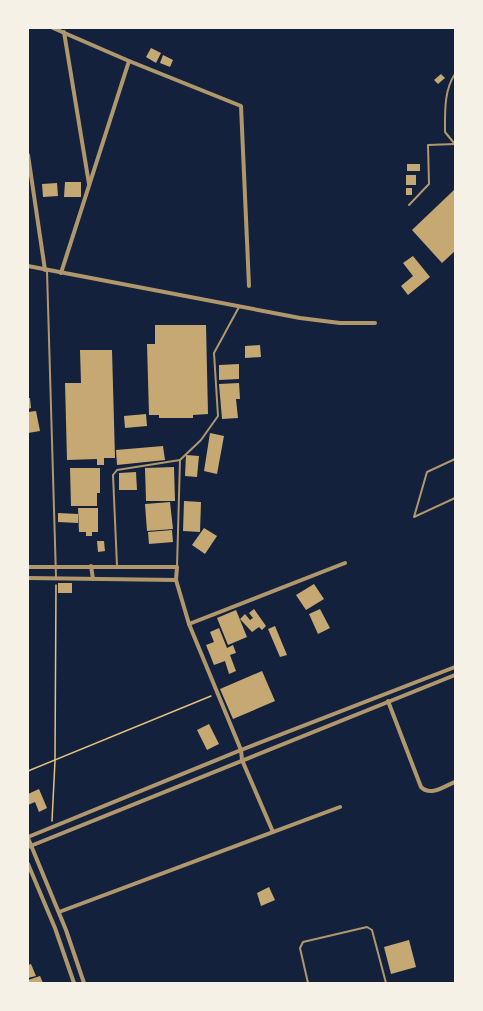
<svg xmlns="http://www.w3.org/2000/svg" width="483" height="1011" font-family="Inter,sans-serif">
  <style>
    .building { fill: #c6a872 }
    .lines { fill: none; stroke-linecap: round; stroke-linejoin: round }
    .path { stroke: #e5c07b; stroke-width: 1.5 }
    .service { stroke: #b1986c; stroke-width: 2 }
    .minor { stroke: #b1986c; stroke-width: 4 }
  </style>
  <rect width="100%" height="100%" fill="#14213d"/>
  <g class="building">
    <polygon points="151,48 161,53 156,63 146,57"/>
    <polygon points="163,55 173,60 170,67 160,63"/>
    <polygon points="441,74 445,78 438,84 434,80"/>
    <rect x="407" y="164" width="13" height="7"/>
    <rect x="406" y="175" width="10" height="10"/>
    <polygon points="65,182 81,182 81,197 64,197"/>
    <polygon points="57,183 58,196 43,197 42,184"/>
    <rect x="406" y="188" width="6" height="7"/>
    <polygon points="455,189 455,251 442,263 412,230"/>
    <polygon points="413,256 430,277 408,295 401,286 413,276 403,263"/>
    <polygon points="155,325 206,325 208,414 193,415 193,418 159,418 159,415 149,415 147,344 155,344"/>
    <polygon points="260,345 261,357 245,358 245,346"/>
    <polygon points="80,350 112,350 115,458 104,458 104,465 97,465 97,459 67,460 65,383 81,383"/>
    <polygon points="239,364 239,379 219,380 219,365"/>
    <polygon points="239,383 240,399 236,399 238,418 222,419 219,384"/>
    <polygon points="28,398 30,398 31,408 28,409"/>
    <polygon points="36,411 40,431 28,433 28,412"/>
    <polygon points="146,414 147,426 125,428 124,416"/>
    <polygon points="210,433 224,436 217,474 204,471"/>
    <polygon points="163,446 165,460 117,465 116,450"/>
    <polygon points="186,455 199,456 197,477 185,476"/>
    <polygon points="174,467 175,501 146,501 145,468"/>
    <polygon points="70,468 100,468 100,493 97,493 97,506 71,506"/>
    <polygon points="136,472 137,490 119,490 119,473"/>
    <polygon points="184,501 201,502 200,532 183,531"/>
    <polygon points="170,502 173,529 147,531 145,504"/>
    <polygon points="78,508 98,508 98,532 92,532 92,536 86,536 86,532 79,532"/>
    <polygon points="58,513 78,514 78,523 58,522"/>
    <polygon points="204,528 217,536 205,554 192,545"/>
    <polygon points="172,530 173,542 149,544 148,532"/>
    <polygon points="97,541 104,541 105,551 98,552"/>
    <rect x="58" y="583" width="14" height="10"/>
    <polygon points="314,584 324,599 306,610 296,595"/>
    <polygon points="254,609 266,626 262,630 259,627 252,632 240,619 245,614 250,620 253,618 249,613"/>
    <polygon points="320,609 330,628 318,634 309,614"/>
    <polygon points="236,610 247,637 228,645 217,618"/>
    <polygon points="275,626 287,655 280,657 268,629"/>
    <polygon points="219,628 227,648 233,645 236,653 230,655 236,671 229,674 225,661 214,665 206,645 214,642 210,632"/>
    <polygon points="262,671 275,701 233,719 220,689"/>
    <polygon points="209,724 219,744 207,750 197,730"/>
    <polygon points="39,789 47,808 39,812 35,802 28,805 28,794"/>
    <polygon points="269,887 275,900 261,906 257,893"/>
    <polygon points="409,940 416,967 391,974 384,947"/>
    <polygon points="31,964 36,976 28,978 28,965"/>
    <polygon points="40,976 43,983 28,983 28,980"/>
  </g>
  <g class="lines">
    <g class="path">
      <polyline points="28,771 211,696"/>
      <polyline points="52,821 55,761 56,585"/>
    </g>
    <g class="service">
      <path d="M454,143l-9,-11c0,-20 -1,-42 10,-58"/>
      <polyline points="409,205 429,184 428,145 455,144"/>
      <polyline points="47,271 56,577"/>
      <polyline points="455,459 427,472 414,517 455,498"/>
      <polyline points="117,566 113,475 117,470 180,460"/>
      <polyline points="177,567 180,460 201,440 218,416 214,353 239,307"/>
      <polyline points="308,983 300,948 303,942 367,927 372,930 386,983"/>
    </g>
    <g class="minor">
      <polyline points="53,28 129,61 61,273"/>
      <polyline points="64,32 89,184"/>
      <polyline points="129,61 241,106 249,286"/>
      <polyline points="28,155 45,270"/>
      <polyline points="28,266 300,318 340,323 375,323"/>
      <polyline points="91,566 93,579"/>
      <polyline points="28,567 177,567 176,580 189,624 241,750 242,760 273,832"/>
      <polyline points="28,578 176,580"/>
      <polyline points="189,624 345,563"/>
      <path d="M388,701l33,86c10,10 23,-1 34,-5"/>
      <polyline points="28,837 241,750 455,667"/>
      <polyline points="28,838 66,930 84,983"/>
      <polyline points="28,847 455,675"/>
      <polyline points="28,864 55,928 74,983"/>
      <polyline points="59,912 340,807"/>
    </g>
  </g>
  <rect width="483" height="1011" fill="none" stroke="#f6f1e7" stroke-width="58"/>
</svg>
